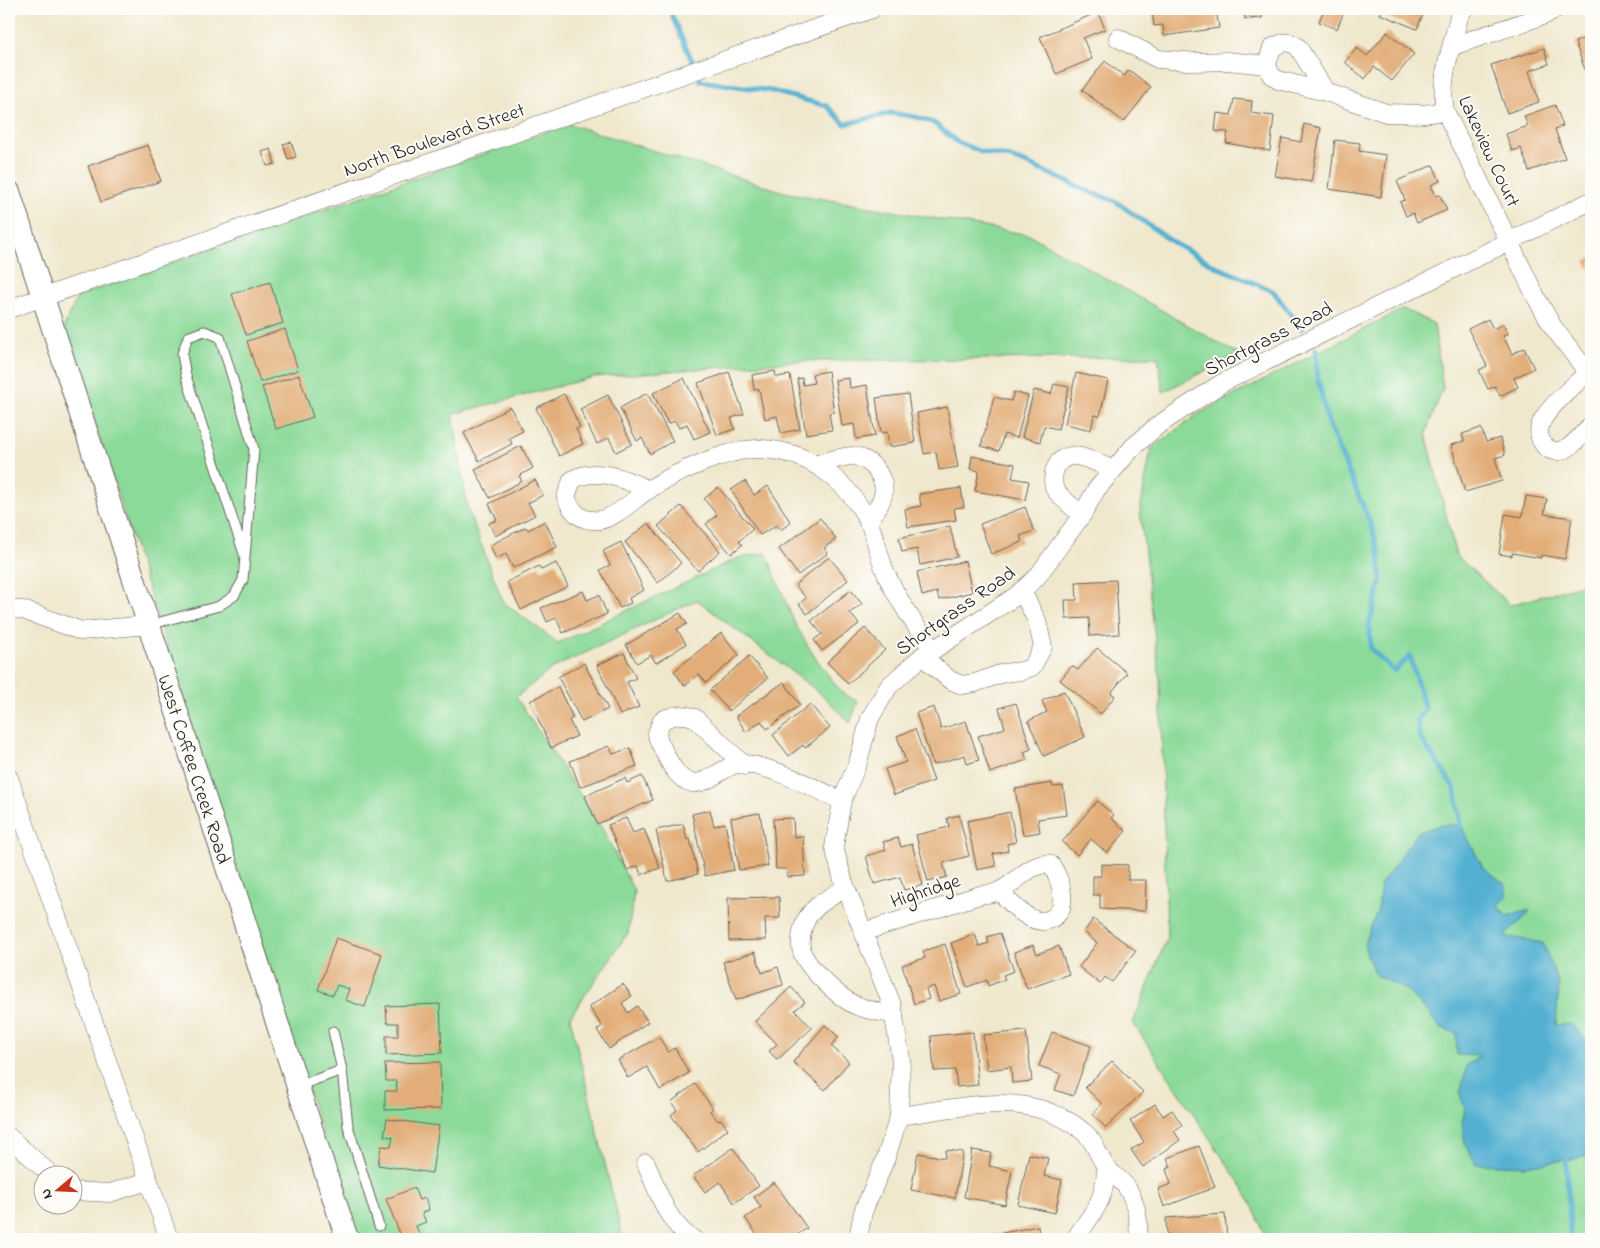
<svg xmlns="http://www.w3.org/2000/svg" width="1600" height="1248" font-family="'Indie Flower',sans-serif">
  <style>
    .green { fill: #8bda99; stroke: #547b5a }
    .water { fill: #53b0d1; stroke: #386676 }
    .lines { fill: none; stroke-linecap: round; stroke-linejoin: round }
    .stream { stroke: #53b0d1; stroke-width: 5 }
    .building { fill: #e2ad78 }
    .service-casing { stroke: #66635a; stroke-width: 11 }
    .minor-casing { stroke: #66635a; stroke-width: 19 }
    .tertiary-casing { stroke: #66635a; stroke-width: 24 }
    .service { stroke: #fff; stroke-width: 9 }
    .minor { stroke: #fff; stroke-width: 18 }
    .tertiary { stroke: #fff; stroke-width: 22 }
    .labels { text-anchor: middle; stroke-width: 4; stroke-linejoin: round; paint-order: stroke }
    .street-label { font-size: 20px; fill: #1c1c1c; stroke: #fdfcf7 }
  </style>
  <rect width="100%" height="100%" fill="#fdfcf7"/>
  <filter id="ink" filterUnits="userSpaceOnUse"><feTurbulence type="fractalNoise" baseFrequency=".02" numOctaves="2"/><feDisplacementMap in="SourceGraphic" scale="10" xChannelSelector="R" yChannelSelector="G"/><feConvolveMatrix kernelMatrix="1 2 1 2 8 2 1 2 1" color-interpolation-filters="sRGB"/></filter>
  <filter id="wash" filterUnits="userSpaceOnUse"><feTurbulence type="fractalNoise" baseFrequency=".0096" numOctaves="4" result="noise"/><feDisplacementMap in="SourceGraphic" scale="20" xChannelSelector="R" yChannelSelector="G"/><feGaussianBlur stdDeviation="1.12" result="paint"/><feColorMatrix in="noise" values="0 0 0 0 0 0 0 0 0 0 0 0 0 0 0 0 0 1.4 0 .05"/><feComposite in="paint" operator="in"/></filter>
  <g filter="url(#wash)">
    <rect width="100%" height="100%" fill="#f0e8cd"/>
    <g class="green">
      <polygon points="569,124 784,192 1030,235 1238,354 1163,392 1158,357 799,361 594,377 453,414 467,507 503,602 558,643 738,558 766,553 794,622 814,656 841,692 858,702 850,723 821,694 697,600 553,668 516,697 603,830 634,891 628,933 570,1017 623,1239 356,1239 64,326 78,296"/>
      <polygon points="1403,309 1434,324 1443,388 1426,433 1456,555 1510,605 1591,582 1591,1239 1267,1239 1248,1196 1133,1023 1167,938 1160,681 1140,511 1151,449 1198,414"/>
    </g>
    <polygon class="water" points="1440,825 1461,825 1482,866 1505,884 1507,896 1498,905 1506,916 1530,910 1520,922 1504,936 1543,943 1559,985 1556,1025 1572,1024 1591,1046 1591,1156 1525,1166 1476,1164 1465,1144 1462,1123 1465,1109 1460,1094 1467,1065 1480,1056 1457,1055 1456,1033 1440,1028 1426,1010 1405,989 1377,976 1368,958 1364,944 1378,910 1381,884 1418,832"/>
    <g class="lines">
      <g class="stream">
        <polyline points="669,9 701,81 772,91 827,106 845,124 891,113 916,117 934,123 957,142 981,152 1008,157 1030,165 1090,192 1115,201 1174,243 1219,268 1273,291 1302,329"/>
        <polyline points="1316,349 1318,380 1328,423 1371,525 1379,553 1381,581 1369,625 1371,649 1394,671 1410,656 1425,710 1417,720 1420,737 1455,789 1461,825"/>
        <polyline points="1566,1159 1571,1239"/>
      </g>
    </g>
    <g id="blocks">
      <g class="building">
        <polygon points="1152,9 1216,9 1219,28 1164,36 1163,25 1154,26"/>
        <polygon points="1244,9 1262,9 1262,18 1245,19"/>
        <polygon points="1324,9 1345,9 1337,29 1319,22"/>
        <polygon points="1382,9 1433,9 1432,12 1425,9 1417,29 1380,14"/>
        <polygon points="1098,12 1105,29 1083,38 1092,59 1056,74 1040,37"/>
        <polygon points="1387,32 1414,54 1392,81 1374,67 1365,79 1345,62 1357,48 1367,56"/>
        <polygon points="1591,36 1591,77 1588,78 1575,42"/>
        <polygon points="1544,48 1549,64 1529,71 1539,102 1507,113 1491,65"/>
        <polygon points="1105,61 1124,76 1129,70 1151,87 1124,122 1082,90"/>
        <polygon points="1234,99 1252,101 1251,113 1274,116 1270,151 1226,143 1228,132 1215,131 1217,113 1231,115"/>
        <polygon points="1555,105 1563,126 1555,129 1565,158 1529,171 1521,148 1512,151 1506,134 1528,126 1524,116"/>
        <polygon points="1304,124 1321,128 1311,182 1275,176 1282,138 1301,142"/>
        <polygon points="1335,140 1360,143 1359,151 1386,155 1381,197 1329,189"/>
        <polygon points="291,142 296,157 288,159 283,144"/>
        <polygon points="148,145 161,181 101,202 88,166"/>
        <polygon points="271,149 275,164 267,166 262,152"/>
        <polygon points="1433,165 1440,181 1431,185 1436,196 1440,195 1447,210 1417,223 1413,213 1406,216 1400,202 1405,200 1397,181"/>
        <polygon points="1591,257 1591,271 1585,261"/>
        <polygon points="270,282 283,323 246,335 232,294"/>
        <polygon points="1488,319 1493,329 1503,324 1508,334 1503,336 1512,354 1524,348 1534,368 1514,378 1518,387 1500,396 1495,386 1488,389 1479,370 1487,366 1468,329"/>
        <polygon points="285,329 298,370 260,382 247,341"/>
        <polygon points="775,371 776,377 790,375 800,429 781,433 777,416 765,419 759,389 754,390 752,375"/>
        <polygon points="828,371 834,412 829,413 832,430 806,434 797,379 802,378 803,385 814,383 812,374"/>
        <polygon points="729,372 744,414 731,418 735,429 717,435 698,383"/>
        <polygon points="1076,373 1108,380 1100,416 1094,415 1091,430 1065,424"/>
        <polygon points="299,375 313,417 276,429 262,387"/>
        <polygon points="684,378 710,432 694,439 687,424 679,428 675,421 668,424 653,393"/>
        <polygon points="849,378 850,388 867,385 875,436 856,439 854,424 842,426 835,380"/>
        <polygon points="1054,384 1069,387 1058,429 1044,426 1040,442 1022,437 1034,390 1051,394"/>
        <polygon points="1014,392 1028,396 1017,438 1004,434 999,451 981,446 994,397 1011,401"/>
        <polygon points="647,393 673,441 650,454 642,438 637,441 620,408"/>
        <polygon points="564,394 580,427 576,429 583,444 559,456 536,408"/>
        <polygon points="908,394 915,443 889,447 887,432 881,433 876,398"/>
        <polygon points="608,395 632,444 616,452 609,438 597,444 580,409"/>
        <polygon points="510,407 523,431 509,438 512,444 479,461 464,433"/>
        <polygon points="947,407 958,467 939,470 936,452 924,454 917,413"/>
        <polygon points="1481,428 1486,442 1500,438 1505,455 1495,458 1502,481 1465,492 1451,445 1464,441 1462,434"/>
        <polygon points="521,446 533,468 519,476 522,481 490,498 475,470"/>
        <polygon points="972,456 1015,464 1012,478 1029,481 1025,500 975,491 979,471 970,469"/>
        <polygon points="535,480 543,495 528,503 535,515 495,536 489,523 497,520 489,504"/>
        <polygon points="745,481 754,495 768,486 791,523 780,530 777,525 760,535 731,490"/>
        <polygon points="718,487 753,529 739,541 742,545 731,554 706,524 717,515 704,499"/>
        <polygon points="961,488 964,507 954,508 956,520 908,527 905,509 921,506 919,494"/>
        <polygon points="1526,496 1547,499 1544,514 1572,518 1565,559 1541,555 1541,558 1512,553 1512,556 1499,554 1505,514 1522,517"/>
        <polygon points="681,506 720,551 698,571 658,526"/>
        <polygon points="1025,507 1034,531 1020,536 1022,542 991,554 980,524"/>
        <polygon points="820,518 836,539 824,548 828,553 798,575 779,549"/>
        <polygon points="545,521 557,547 513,568 506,554 496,559 490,545 526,527 528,530"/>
        <polygon points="648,523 681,563 658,583 625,542"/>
        <polygon points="950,526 957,557 920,565 917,549 902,552 899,538"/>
        <polygon points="621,542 644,590 629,598 631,603 620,608 600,570 610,565 603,551"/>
        <polygon points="829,557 848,580 807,614 799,604 806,598 795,585"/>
        <polygon points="965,561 972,592 939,600 937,592 922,596 917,572"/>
        <polygon points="556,563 568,586 521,610 507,582 539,566 541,570"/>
        <polygon points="1116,580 1119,634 1090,636 1089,618 1066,619 1065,600 1077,600 1076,582"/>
        <polygon points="851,590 862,604 850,613 859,624 822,651 814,640 822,634 811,621"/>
        <polygon points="583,591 587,600 599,595 607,614 563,633 556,618 547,622 541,608"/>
        <polygon points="680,613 687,624 677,629 686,644 656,663 651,655 637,663 626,645"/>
        <polygon points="865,628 885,650 848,684 827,662"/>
        <polygon points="721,633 739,655 706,683 699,674 685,686 674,671"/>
        <polygon points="1097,648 1127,673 1111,693 1115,696 1101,714 1060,680 1072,666 1078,670"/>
        <polygon points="624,653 636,678 627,682 639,707 620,715 597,665"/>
        <polygon points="749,656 768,678 729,711 710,690"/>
        <polygon points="584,663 608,709 582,722 558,677"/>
        <polygon points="784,682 800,705 767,729 761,721 746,732 736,716"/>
        <polygon points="558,687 573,718 569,720 577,736 551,748 530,701"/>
        <polygon points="1064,691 1085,737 1044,756 1028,721 1047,712 1042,701"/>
        <polygon points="1016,703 1031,749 1024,752 1027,760 990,773 978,736 1005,728 999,708"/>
        <polygon points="810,704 830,728 805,748 803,745 789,756 773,735"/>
        <polygon points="934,707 941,729 966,721 979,760 967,764 965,755 933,765 916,713"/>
        <polygon points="915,729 934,781 894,795 885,769 906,762 897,736"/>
        <polygon points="609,746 613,754 630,748 637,766 580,787 570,761"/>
        <polygon points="642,776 653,800 597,824 585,796 625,778 627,783"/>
        <polygon points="1052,783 1053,787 1063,786 1067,815 1038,819 1040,832 1023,835 1015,789"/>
        <polygon points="1097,801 1114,815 1111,818 1126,831 1107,853 1091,839 1077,855 1062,842"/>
        <polygon points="710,810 714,826 725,823 734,870 705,876 692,814"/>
        <polygon points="1010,812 1016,842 1007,844 1008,851 993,854 996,866 977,870 967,821"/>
        <polygon points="760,813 768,866 739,870 731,818"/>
        <polygon points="959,815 969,856 943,863 947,877 928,882 916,835 949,827 947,818"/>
        <polygon points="626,818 633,833 644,829 660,868 641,875 638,866 627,870 608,825"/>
        <polygon points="793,818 794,837 803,836 805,876 787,877 786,869 776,869 773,819"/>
        <polygon points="683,824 687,840 690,839 698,874 667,881 656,830"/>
        <polygon points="898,838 901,847 912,844 923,885 904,890 900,877 874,884 866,856 886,850 883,842"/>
        <polygon points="1101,864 1128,865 1128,880 1146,880 1145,911 1100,909 1100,895 1093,895 1093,876 1101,876"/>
        <polygon points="779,897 780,918 765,918 766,940 729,941 728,898"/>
        <polygon points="1093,919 1136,951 1112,982 1105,977 1100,984 1079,967 1097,943 1084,932"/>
        <polygon points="1000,933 1014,971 1003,975 1005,979 988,986 987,980 967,987 951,943 975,934 979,946 989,943 987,937"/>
        <polygon points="336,938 382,954 365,1007 345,1000 349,989 337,985 333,995 318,990"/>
        <polygon points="945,944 961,994 939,1001 934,986 926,989 929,999 914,1004 902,965 925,958 923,951"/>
        <polygon points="1033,945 1037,954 1059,946 1069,974 1027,989 1014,952"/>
        <polygon points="755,952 762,973 778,967 783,985 736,1000 723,962"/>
        <polygon points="623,984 632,996 622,1003 628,1013 637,1006 648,1022 609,1049 597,1030 602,1026 589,1007"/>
        <polygon points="791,987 805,1002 795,1010 812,1028 777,1060 769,1051 777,1044 755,1021"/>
        <polygon points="440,1004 442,1053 386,1055 386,1036 398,1036 398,1023 387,1023 386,1006"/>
        <polygon points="825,1025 839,1037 831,1046 849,1062 825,1090 793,1062"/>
        <polygon points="1026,1031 1032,1081 1012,1083 1011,1067 987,1070 983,1035"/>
        <polygon points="973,1032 978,1085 957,1087 955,1070 934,1071 931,1036"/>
        <polygon points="1052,1032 1091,1046 1073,1096 1055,1090 1061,1074 1039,1066"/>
        <polygon points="659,1037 668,1052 675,1048 689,1073 660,1090 647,1067 628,1078 618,1060"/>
        <polygon points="1112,1061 1143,1092 1106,1128 1093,1114 1102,1104 1085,1087"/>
        <polygon points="440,1062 441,1109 385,1110 385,1091 397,1091 396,1081 386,1081 385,1063"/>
        <polygon points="695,1084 713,1108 710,1111 718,1121 721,1119 728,1129 698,1152 671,1115 677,1110 671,1102"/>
        <polygon points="1155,1104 1163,1116 1172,1110 1182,1125 1174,1131 1180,1140 1143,1167 1131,1150 1144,1142 1130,1121"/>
        <polygon points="387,1119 439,1126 432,1173 378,1165 381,1146 391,1147 393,1137 384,1136"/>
        <polygon points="1199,1146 1215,1187 1164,1207 1158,1189 1171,1184 1166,1169 1171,1167 1167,1158"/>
        <polygon points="733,1148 759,1186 734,1203 720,1182 705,1192 693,1176"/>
        <polygon points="946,1150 963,1152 955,1198 911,1190 918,1153 945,1158"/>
        <polygon points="972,1150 991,1153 989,1166 1012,1171 1005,1205 964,1197"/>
        <polygon points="1029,1154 1048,1158 1044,1176 1062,1180 1055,1213 1018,1205"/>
        <polygon points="774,1182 807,1228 791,1239 774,1239 771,1235 765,1239 760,1239 745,1218 761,1207 754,1197"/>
        <polygon points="414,1188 419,1200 425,1198 429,1210 422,1213 426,1222 416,1226 420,1237 402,1239 386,1199"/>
        <polygon points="1225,1214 1227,1239 1192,1239 1191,1235 1167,1236 1166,1218"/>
        <polygon points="1038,1226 1040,1239 977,1239 977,1238"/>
      </g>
    </g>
  </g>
  <g filter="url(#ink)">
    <use href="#blocks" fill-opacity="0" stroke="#66635a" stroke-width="1"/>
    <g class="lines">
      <defs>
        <g id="service">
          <polyline points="149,625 219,606 234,596 243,580 254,449 220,337 204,331 188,337 182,354 186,376 245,557"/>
          <polyline points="333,1031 342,1070 348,1126 379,1226"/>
          <polyline points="298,1086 342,1070"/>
        </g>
        <g id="minor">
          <path d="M1464,9l-5,7c-7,32 -20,62 -14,95l92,188 16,28 38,50"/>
          <polyline points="1118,38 1158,59 1198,62 1227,61 1267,65"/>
          <polyline points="1453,46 1545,15 1555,9"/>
          <path d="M1326,92l-28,-45c-10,-7 -16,-5 -26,1l-5,17 4,10 7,5 48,12 60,21 38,1 21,-3"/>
          <polyline points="9,309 872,9"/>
          <path d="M1587,373c-13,13 -37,32 -45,48 -9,16 5,37 24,28 9,-5 18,-17 25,-24"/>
          <path d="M816,465c12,-4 25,-9 38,-9 6,1 16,6 20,11 18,22 8,35 -6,55"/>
          <path d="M649,490c-24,-11 -53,-24 -77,-10l-6,17c6,16 16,25 34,23 17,-3 34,-21 48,-30 26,-17 81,-42 112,-41 47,1 87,31 108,72 9,18 11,39 20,57 12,25 28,48 44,71"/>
          <path d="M1082,515c-9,-8 -19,-15 -26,-24 -4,-6 -3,-13 -2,-19 10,-29 39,-11 57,-3"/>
          <polyline points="9,609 23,610 81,631 148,625"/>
          <polyline points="922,656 950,680 962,685 975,683 1003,673 1022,671 1032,667 1043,647 1037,621 1022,591"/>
          <path d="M745,766l-50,-48c-12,-5 -21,-3 -33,2l-5,13 1,6c7,14 17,41 34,44 14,2 29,-14 42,-18 24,-7 84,25 108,36"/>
          <polyline points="9,778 169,1239"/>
          <path d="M846,888c-14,8 -30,16 -39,30 -5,9 -8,24 -5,34 6,17 41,50 58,55 11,4 23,5 34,8"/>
          <path d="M863,932l117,-37c5,-1 12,-1 17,-3 19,-7 30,-29 53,-28 12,14 23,54 -7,57 -16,1 -34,-20 -44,-30"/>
          <path d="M899,1116c63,-8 133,-30 187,18 10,9 13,25 22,35 5,6 12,10 17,16 11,15 15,36 13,54"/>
          <polyline points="9,1137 52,1176"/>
          <path d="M646,1163c11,26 21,61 47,76"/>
          <polyline points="72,1191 110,1193 148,1181"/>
          <polyline points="858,1239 863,1212 886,1158 899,1116 901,1060 892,1005 843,880 834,847 842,801 858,762 870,718 889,686 918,660 1016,596 1037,577 1082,515 1096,490 1133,447 1157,426 1222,383 1591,201"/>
          <path d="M1075,1239c18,-27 30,-37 31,-71"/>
        </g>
        <polyline id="tertiary" points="9,192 347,1239"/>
      </defs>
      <use href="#service" class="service-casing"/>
      <use href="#minor" class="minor-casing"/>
      <use href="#tertiary" class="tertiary-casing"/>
      <use href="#service" class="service"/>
      <use href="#minor" class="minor"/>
      <use href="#tertiary" class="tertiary"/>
    </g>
  </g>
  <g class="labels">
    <g class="street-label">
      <text transform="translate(434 139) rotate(-19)" y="7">North Boulevard Street</text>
      <text transform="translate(1490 151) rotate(65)" y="7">Lakeview Court</text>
      <text transform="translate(1268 338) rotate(-27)" y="7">Shortgrass Road</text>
      <text transform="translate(955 610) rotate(-35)" y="7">Shortgrass Road</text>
      <text transform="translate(195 769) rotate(72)" y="7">West Coffee Creek Road</text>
      <text transform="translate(925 890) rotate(-18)" y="7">Highridge</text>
    </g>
  </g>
  <rect width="1600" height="1248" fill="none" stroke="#fdfcf7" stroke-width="30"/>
  <g transform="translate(58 1190) rotate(251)"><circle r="24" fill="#fdfcf7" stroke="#a3a29f"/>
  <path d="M0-4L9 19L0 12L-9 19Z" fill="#c8321e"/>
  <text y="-8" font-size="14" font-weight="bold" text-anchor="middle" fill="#1c1c1c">N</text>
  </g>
</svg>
